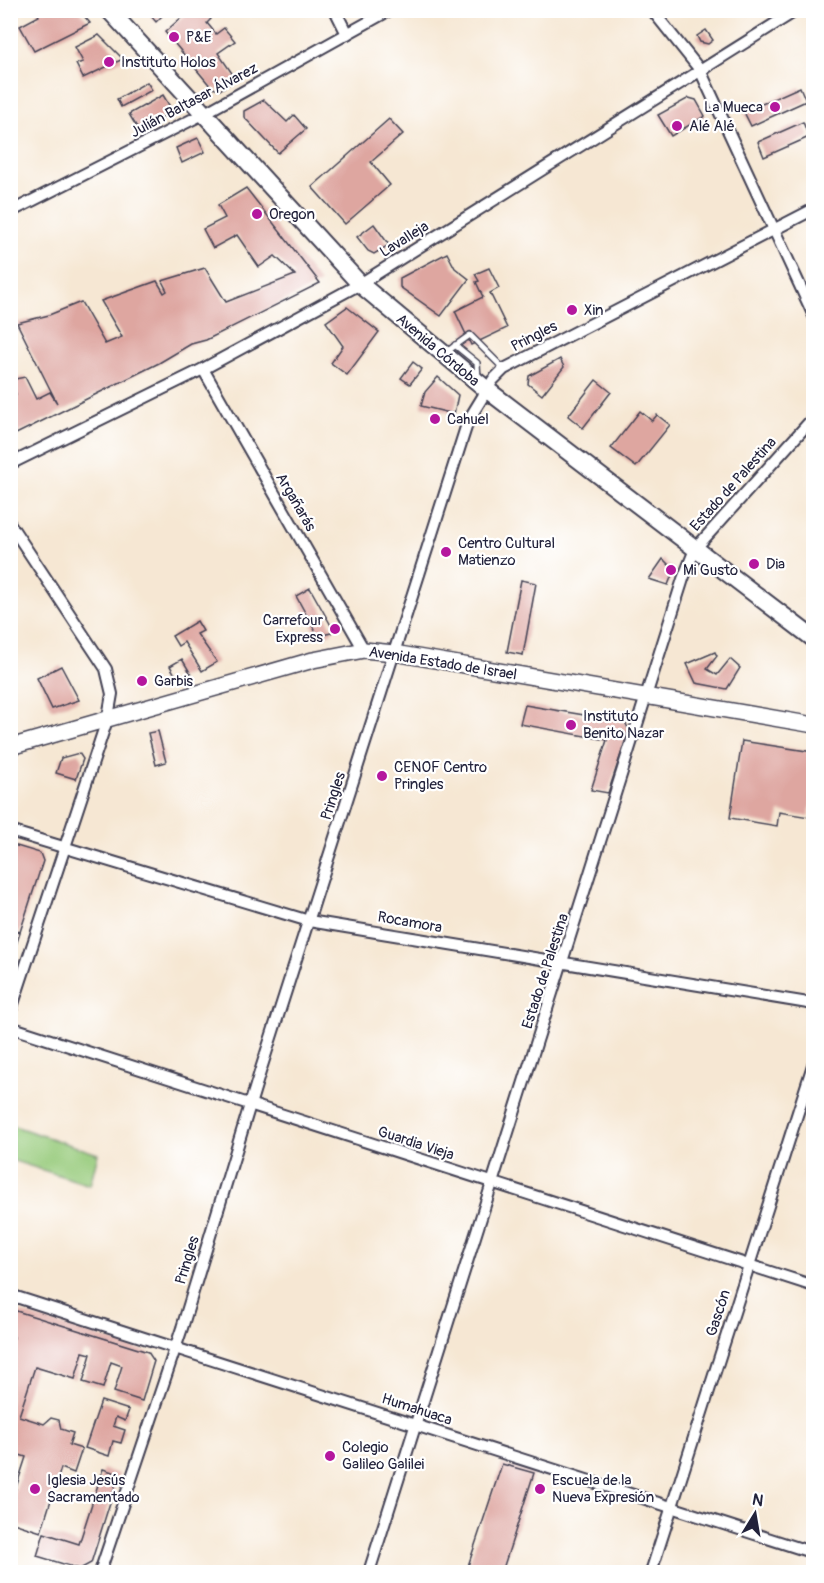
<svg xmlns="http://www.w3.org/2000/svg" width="824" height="1583" font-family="Pangolin,sans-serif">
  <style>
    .green { fill: #97cb7b; stroke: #5c765b; stroke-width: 1.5 }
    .building { fill: #dea6a0 }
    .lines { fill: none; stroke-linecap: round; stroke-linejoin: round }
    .service-casing { stroke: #424052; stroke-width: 8 }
    .minor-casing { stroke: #424052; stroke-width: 14 }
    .secondary-casing { stroke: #424052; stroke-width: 18 }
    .primary-casing { stroke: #424052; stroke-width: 20 }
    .service { stroke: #fff; stroke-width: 5 }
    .minor { stroke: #fff; stroke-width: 10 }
    .secondary { stroke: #fff; stroke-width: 15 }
    .primary { stroke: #fff; stroke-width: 16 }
    .poi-dot { fill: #b5179e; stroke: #fff; stroke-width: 2 }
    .labels { text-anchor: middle; stroke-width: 4.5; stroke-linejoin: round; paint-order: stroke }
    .poi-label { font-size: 15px; fill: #22223b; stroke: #fff; text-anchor: start }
    .street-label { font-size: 15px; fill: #22223b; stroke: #fff }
  </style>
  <rect width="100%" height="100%" fill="#fff"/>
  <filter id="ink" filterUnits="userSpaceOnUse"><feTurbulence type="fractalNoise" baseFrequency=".0167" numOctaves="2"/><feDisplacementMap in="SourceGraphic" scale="12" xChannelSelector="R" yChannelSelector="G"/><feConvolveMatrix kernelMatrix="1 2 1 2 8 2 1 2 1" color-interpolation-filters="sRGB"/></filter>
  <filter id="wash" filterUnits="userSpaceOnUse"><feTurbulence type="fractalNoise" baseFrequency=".008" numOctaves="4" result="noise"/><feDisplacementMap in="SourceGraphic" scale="24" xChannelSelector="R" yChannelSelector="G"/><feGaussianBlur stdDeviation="1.35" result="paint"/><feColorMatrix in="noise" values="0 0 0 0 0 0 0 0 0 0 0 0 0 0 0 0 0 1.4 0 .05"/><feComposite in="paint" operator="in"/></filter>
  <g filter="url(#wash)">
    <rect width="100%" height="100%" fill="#f6e7d3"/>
    <polygon class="green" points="11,1125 98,1154 90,1185 11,1160"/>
    <g id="blocks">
      <g class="building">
        <polygon points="36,10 79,10 90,23 34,51 20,26 39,16"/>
        <polygon points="146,10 168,10 156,22"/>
        <polygon points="190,10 203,10 211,19 207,23 216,34 224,28 235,41 218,53 236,79 220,90 212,88 165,32"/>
        <polygon points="706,30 713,40 708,44 700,42 697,36"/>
        <polygon points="99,35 123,59 83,78 76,64 83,62 75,47"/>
        <polygon points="147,82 152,90 121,107 117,99"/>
        <polygon points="800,87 806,101 751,126 744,112"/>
        <polygon points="163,95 169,105 166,115 139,131 129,114"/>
        <polygon points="689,98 696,100 705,116 671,136 658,115"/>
        <polygon points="264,100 287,122 294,115 306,129 278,153 244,117 244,111"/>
        <polygon points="389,119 403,134 371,162 390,185 345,224 312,187"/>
        <polygon points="803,122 809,137 764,157 758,142"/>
        <polygon points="198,138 205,152 182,163 176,148"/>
        <polygon points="246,188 320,283 206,340 191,344 159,363 10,437 10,396 16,394 10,380 25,377 36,399 50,392 57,403 17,323 49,315 81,302 105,344 122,337 101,301 157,281 164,293 167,291 162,281 205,268 226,302 295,275 275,256 259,267 237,235 213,248 203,229 225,218 218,205"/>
        <polygon points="374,224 389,245 374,254 368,251 357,237"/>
        <polygon points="447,253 455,268 469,279 441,316 400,287 400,278"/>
        <polygon points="489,268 499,288 490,293 507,328 471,345 455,311 483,297 476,282 479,281 475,274"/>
        <polygon points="347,307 379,332 347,375 331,363 343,346 326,322"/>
        <polygon points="560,359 564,367 542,395 528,384 529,376"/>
        <polygon points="413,362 422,369 410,384 401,378"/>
        <polygon points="438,377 458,395 454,414 421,406 425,392"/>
        <polygon points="596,380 611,392 583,428 568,416"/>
        <polygon points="640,411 652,421 657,415 670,425 636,467 611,448"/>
        <polygon points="663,559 674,570 668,585 649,579"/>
        <polygon points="521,580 536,583 523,655 507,652"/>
        <polygon points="310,588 333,629 331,633 318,636 296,596"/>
        <polygon points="197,621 203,631 197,634 217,662 202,671 184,642 178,646 172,636"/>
        <polygon points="715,652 717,656 707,669 717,675 730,659 740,668 727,689 696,683 687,664"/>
        <polygon points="182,659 191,674 177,678 170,666"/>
        <polygon points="61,666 79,700 52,709 37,678"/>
        <polygon points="525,705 625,722 629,730 608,793 591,790 607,740 520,724"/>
        <polygon points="158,731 166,762 156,765 148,733"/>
        <polygon points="742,741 813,752 813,789 809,817 779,812 777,826 730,818"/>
        <polygon points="79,753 83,759 76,779 56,773 61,758"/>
        <polygon points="10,844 40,853 43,861 20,932 10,929"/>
        <polygon points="10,930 20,933 15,948 10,947"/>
        <polygon points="10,1309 148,1352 154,1361 142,1401 114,1392 122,1366 111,1362 103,1388 83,1382 91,1354 83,1352 75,1379 35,1367 19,1416 44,1424 51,1418 59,1420 61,1429 73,1433 69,1445 82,1449 74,1473 61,1468 41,1532 10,1522 10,1506 26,1457 10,1452 10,1349 14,1337 10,1336"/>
        <polygon points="101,1401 129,1410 125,1421 116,1417 113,1426 125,1430 121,1443 113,1441 109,1456 85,1448"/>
        <polygon points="502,1464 534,1473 502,1572 466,1572"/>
        <polygon points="103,1469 119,1474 91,1563 80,1569 37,1556 44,1533 79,1544"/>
      </g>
    </g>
  </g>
  <g filter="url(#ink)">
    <use href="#blocks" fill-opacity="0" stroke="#424052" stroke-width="1.5"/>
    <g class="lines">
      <defs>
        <g id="service">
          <polyline points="455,345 477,363 478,378"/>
          <polyline points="445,353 470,335 504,369"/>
        </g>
        <g id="minor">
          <polyline points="335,10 347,34"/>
          <polyline points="652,10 700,70 814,316"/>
          <polyline points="10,212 203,114 390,10"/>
          <polyline points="203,369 364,650"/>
          <polyline points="10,464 203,369 360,284 797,10"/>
          <polyline points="10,524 106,669 112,694 108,717 10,1013"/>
          <polyline points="10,831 309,921 814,1004"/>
          <polyline points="10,1027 814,1286"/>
          <polyline points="10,1295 814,1553"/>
          <polyline points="100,1572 182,1328 260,1072 468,421 493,380 504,369 814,209"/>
          <polyline points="369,1572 683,579 695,549 814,417"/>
          <polyline points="651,1572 814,1062"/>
        </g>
        <polyline id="secondary" points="10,747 313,660 364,650 394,653 814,725"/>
        <polyline id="primary" points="109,10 360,284 486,389 814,639"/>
      </defs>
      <use href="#service" class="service-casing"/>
      <use href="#minor" class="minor-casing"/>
      <use href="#secondary" class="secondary-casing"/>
      <use href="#primary" class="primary-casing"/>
      <use href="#service" class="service"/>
      <use href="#minor" class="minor"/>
      <use href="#secondary" class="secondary"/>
      <use href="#primary" class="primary"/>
    </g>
  </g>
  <g class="poi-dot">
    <circle cx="174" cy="37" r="6"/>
    <circle cx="109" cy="62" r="6"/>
    <circle cx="775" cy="107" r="6"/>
    <circle cx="677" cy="126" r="6"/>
    <circle cx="257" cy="214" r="6"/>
    <circle cx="572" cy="310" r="6"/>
    <circle cx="435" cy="419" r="6"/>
    <circle cx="446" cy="552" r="6"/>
    <circle cx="754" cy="564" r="6"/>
    <circle cx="671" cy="570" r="6"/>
    <circle cx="335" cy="629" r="6"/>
    <circle cx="142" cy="681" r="6"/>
    <circle cx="571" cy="725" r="6"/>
    <circle cx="382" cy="776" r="6"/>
    <circle cx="330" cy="1456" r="6"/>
    <circle cx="35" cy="1489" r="6"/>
    <circle cx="540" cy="1489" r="6"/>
  </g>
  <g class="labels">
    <g class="poi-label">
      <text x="186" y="42">P&amp;E</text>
      <text x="121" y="67">Instituto Holos</text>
      <text x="763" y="112" text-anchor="end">La Mueca</text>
      <text x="689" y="131">Alé Alé</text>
      <text x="269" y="219">Oregon</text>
      <text x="584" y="315">Xin</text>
      <text x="447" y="424">Cahuel</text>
      <text x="458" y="548">Centro Cultural<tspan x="458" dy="17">Matienzo</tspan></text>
      <text x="766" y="569">Dia</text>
      <text x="683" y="575">Mi Gusto</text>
      <text x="323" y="625" text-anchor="end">Carrefour<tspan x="323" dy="17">Express</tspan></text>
      <text x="154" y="686">Garbis</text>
      <text x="583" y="721">Instituto<tspan x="583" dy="17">Benito Nazar</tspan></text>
      <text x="394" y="772">CENOF Centro<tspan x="394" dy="17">Pringles</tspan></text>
      <text x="342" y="1452">Colegio<tspan x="342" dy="17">Galileo Galilei</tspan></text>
      <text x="47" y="1485">Iglesia Jesús<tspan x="47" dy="17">Sacramentado</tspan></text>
      <text x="552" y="1485">Escuela de la<tspan x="552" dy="17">Nueva Expresión</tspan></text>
    </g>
    <g class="street-label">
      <text transform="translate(194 100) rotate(-28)" y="5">Julián Baltasar Álvarez</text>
      <text transform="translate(404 239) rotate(-32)" y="5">Lavalleja</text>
      <text transform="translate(534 336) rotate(-27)" y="5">Pringles</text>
      <text transform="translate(438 350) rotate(40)" y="5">Avenida Córdoba</text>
      <text transform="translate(733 484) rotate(-48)" y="5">Estado de Palestina</text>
      <text transform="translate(296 502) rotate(60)" y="5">Argañarás</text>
      <text transform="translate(443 663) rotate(9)" y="5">Avenida Estado de Israel</text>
      <text transform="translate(333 796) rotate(-72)" y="5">Pringles</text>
      <text transform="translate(410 922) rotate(10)" y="5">Rocamora</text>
      <text transform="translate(545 971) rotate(-72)" y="5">Estado de Palestina</text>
      <text transform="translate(416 1143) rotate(18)" y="5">Guardia Vieja</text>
      <text transform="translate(187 1260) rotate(-73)" y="5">Pringles</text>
      <text transform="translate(718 1313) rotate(-72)" y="5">Gascón</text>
      <text transform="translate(417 1409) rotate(18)" y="5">Humahuaca</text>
    </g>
  </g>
  <rect width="824" height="1583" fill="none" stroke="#fff" stroke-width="36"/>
  <g transform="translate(755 1514) rotate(11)" stroke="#ffffff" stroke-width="4.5" paint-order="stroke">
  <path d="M0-4.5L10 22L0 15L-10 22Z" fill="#22223b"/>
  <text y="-9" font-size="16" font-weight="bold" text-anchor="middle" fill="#22223b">N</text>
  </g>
</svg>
